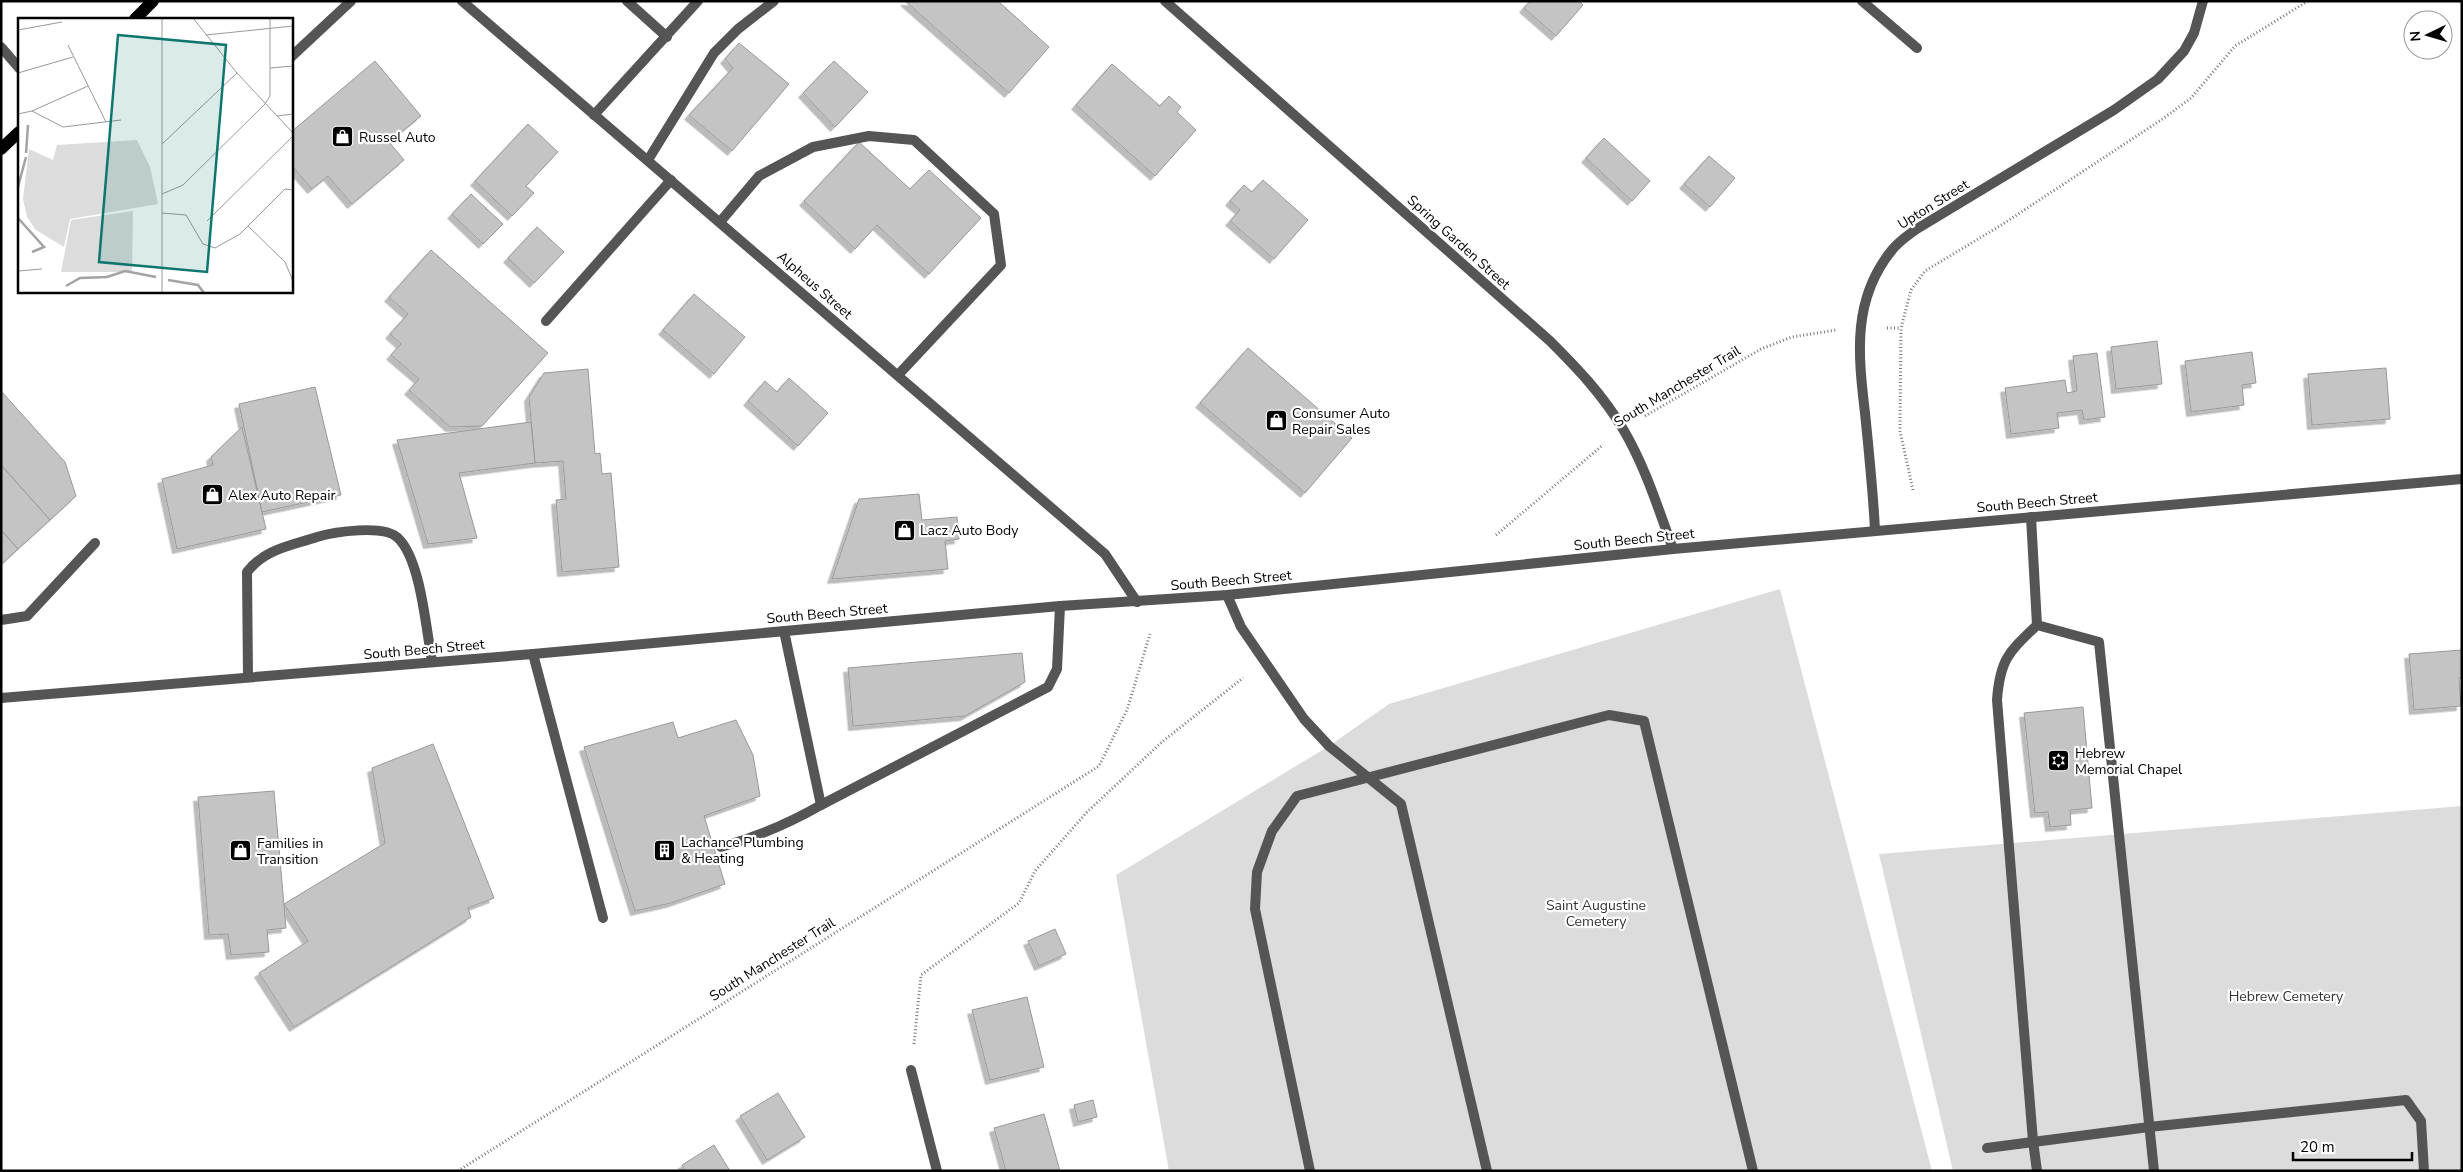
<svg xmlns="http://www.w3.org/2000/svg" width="2463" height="1172" font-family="'Nunito Sans',sans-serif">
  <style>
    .green { fill: #dcdcdc }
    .building { fill: #c4c4c4; stroke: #999; filter: url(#shadow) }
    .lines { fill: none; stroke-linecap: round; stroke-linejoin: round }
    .path { stroke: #777; stroke-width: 3; stroke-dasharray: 1 2.5; stroke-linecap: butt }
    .service { stroke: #555; stroke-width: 10 }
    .minor { stroke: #555; stroke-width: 10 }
    .tertiary { stroke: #555; stroke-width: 10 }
    .primary { stroke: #000; stroke-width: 12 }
    .labels { text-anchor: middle; stroke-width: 4.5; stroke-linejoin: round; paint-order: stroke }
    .poi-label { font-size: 14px; fill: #000; stroke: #fff; text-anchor: start }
    .street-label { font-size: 14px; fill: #000; stroke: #fff }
    .park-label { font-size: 14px; fill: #333; stroke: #fff }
    .inset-river { fill: none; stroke: #a3a3a3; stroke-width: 2.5 }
    .inset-road { fill: none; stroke: #999; stroke-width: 1 }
    .view { fill: #0f766e; fill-opacity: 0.15; stroke: #0f766e; stroke-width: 2.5 }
    .inset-edge { fill: none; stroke: #000; stroke-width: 2.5 }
  </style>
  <defs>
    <filter id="shadow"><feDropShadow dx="-4.5" dy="4.5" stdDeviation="0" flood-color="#0004"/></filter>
  </defs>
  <rect width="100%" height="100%" fill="#fff"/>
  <g class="green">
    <polygon points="1780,589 1932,1171 1169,1171 1116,875 1329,746 1389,704"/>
    <polygon points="2462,806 2462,1171 1953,1171 1879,854"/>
  </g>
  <g class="building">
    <polygon points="905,1 998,1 1049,47 1009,93"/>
    <polygon points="1530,1 1579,1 1583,5 1556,36 1524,8"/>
    <polygon points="739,43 789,84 732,151 689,115 733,68 725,59"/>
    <polygon points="375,61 421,116 389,142 404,160 352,204 328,176 312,189 291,165 291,132"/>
    <polygon points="834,61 868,92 835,127 803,93"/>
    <polygon points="1112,64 1160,106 1169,96 1181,107 1177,112 1196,130 1155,176 1076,105"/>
    <polygon points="528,124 558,152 526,186 534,193 512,216 475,181"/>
    <polygon points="1604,138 1650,181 1632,201 1586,158"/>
    <polygon points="859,142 910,189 929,170 981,218 929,274 877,225 855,249 804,201"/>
    <polygon points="1709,156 1735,178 1710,207 1684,184"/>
    <polygon points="1263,180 1308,220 1274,259 1230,221 1240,210 1230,201 1244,185 1252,192"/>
    <polygon points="471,194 503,224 483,244 452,214"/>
    <polygon points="537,227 564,252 534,283 508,258"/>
    <polygon points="431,250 548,353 482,426 450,427 409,390 419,379 391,355 401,344 390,334 408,314 389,297"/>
    <polygon points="694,294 745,337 714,374 663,330"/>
    <polygon points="2157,341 2162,384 2116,389 2111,347"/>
    <polygon points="1248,348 1352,438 1305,493 1200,403"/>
    <polygon points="2252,352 2256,383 2242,385 2244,405 2191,412 2185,361"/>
    <polygon points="2097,353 2105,417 2084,420 2082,410 2057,413 2059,428 2011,434 2005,388 2065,380 2067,393 2077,391 2073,356"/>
    <polygon points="2386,368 2390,419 2312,425 2308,374"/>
    <polygon points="588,369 595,454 600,453 602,474 611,473 619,567 562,572 556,500 566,499 563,461 535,463 529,397 544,373"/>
    <polygon points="789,378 828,413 798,446 748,401 765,381 777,392"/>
    <polygon points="315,387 341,495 262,512 239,404"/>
    <polygon points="1,391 65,462 76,496 50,520 1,465"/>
    <polygon points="531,422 535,463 459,473 477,538 428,544 397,440"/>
    <polygon points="242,427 266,529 177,549 162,479 213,465 211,457"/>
    <polygon points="1,465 50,520 18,549 1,530"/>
    <polygon points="919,494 922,520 957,517 959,539 945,541 948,569 832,579 859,499"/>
    <polygon points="1,530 18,549 1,565"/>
    <polygon points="2462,650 2462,678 2459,678 2461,706 2414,710 2409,654"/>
    <polygon points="1022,653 1025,682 965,716 853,726 848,668"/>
    <polygon points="2083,707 2092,808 2070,810 2071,825 2050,827 2048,812 2035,813 2024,713"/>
    <polygon points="736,720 753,755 760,796 704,816 725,884 671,903 635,911 584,747 673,722 678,738"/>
    <polygon points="433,744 494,898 468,908 471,917 294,1027 259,973 308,941 284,904 385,843 372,768"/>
    <polygon points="274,791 286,928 267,930 269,952 231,955 228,934 209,935 198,797"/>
    <polygon points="1055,929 1066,954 1039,966 1028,941"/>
    <polygon points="1027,997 1044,1067 990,1080 972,1010"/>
    <polygon points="778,1093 805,1137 767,1160 740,1116"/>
    <polygon points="1093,1100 1097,1117 1078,1122 1074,1105"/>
    <polygon points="1044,1114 1060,1171 1006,1171 994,1128"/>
    <polygon points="714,1145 730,1171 685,1171 682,1165"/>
  </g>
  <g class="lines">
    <g class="path">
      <polyline points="1887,328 1901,328"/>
      <polyline points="1645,416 1761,349 1792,337 1836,330"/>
      <polyline points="1913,490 1900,431 1901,328 1911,290 1925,271 2003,224 2164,118 2191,98 2235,46 2308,1"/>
      <polyline points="1496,535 1603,445"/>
      <polyline points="914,1044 921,975 1019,903 1035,871 1087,812 1163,741 1243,678"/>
      <polyline points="458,1171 1099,766 1127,710 1150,634"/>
    </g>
    <g class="service">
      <polyline points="627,1 667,37"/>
      <polyline points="1,47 19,68"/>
      <polyline points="291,57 351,1"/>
      <polyline points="594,115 698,1"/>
      <polyline points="648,160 714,53 738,29 774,1"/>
      <polyline points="720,222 759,176 813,147 869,136 914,140 994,214 1001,265 898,375"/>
      <polyline points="546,321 671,180"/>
      <path d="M2031,517l6,108c-28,27 -37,34 -40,75l36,441 4,30"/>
      <polyline points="1227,595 1241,627 1304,719 1329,746 1401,804 1487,1171"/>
      <polyline points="1,620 27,616 95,543"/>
      <polyline points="2037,625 2099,642 2154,1171"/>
      <polyline points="784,631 821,805 1048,687 1057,669 1060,606"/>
      <polyline points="533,654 603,918"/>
      <path d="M248,677l-1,-105c18,-23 43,-26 70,-35 17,-5 67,-13 81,1 23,22 28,92 34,123"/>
      <path d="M721,847c36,-10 67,-23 100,-42"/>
      <polyline points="1987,1148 2149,1127 2406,1100 2421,1121 2424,1171"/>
      <polyline points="1310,1171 1255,909 1257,872 1272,831 1297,796 1609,715 1644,721 1753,1171"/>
    </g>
    <g class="minor">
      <polyline points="462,1 1105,554 1137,602"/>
      <path d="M1165,1l385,340c27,27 53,54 73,88 22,37 35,79 50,120"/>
      <polyline points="1862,1 1917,48"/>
      <path d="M1875,530c-2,-39 -6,-78 -10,-117 -7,-59 -13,-114 27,-163 6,-8 15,-14 23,-20l199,-120 44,-31 26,-28 10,-18 9,-32"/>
      <polyline points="911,1070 937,1171"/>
    </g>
    <polyline class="tertiary" points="1,698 533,654 1060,606 1227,595 1673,549 2462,479"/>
    <g class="primary">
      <polyline points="135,19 153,1"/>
      <polyline points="1,149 19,132"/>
    </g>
  </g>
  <defs>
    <symbol id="shop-square" viewBox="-11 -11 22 22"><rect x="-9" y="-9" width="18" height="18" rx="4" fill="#000" stroke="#fff"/><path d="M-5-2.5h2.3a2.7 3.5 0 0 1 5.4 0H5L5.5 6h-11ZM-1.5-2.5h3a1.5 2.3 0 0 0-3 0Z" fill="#fff"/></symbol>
    <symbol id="synagogue-square" viewBox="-11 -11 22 22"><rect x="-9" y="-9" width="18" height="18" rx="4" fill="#000" stroke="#fff"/><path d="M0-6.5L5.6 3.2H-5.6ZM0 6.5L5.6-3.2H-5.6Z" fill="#fff"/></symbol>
    <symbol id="building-square" viewBox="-11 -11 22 22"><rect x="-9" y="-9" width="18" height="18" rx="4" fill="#000" stroke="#fff"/><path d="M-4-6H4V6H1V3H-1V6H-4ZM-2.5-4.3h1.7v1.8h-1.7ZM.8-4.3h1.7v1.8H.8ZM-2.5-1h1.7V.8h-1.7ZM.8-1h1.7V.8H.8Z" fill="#fff"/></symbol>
  </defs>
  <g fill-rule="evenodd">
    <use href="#shop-square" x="330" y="124" width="25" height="25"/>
    <use href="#shop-square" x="1264" y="408" width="25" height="25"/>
    <use href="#shop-square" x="200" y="482" width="25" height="25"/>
    <use href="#shop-square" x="892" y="518" width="25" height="25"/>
    <use href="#synagogue-square" x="2046" y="748" width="25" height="25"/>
    <use href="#building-square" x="652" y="838" width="25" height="25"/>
    <use href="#shop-square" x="228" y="838" width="25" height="25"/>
  </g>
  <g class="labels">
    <g class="poi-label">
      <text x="359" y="142">Russel Auto</text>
      <text x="1292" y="418">Consumer Auto<tspan x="1292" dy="16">Repair Sales</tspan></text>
      <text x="228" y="500">Alex Auto Repair</text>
      <text x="920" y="535">Lacz Auto Body</text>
      <text x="2075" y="758">Hebrew<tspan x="2075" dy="16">Memorial Chapel</tspan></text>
      <text x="681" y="847">Lachance Plumbing<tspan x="681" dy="16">&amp; Heating</tspan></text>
      <text x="257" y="848">Families in<tspan x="257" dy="16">Transition</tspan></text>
    </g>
    <g class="street-label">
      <text transform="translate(1933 204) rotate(-32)" y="5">Upton Street</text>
      <text transform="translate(1459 242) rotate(42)" y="5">Spring Garden Street</text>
      <text transform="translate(815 285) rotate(41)" y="5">Alpheus Street</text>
      <text transform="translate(1677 386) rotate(-31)" y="5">South Manchester Trail</text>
      <text transform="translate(2037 502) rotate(-5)" y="5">South Beech Street</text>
      <text transform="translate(1634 539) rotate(-6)" y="5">South Beech Street</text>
      <text transform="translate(1231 580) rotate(-5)" y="5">South Beech Street</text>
      <text transform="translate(827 613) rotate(-5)" y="5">South Beech Street</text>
      <text transform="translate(424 649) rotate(-5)" y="5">South Beech Street</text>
      <text transform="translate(772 959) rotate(-32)" y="5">South Manchester Trail</text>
    </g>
    <g class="park-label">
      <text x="1596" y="910">Saint Augustine<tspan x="1596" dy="16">Cemetery</tspan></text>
      <text x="2286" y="1001">Hebrew Cemetery</text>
    </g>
  </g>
  <g transform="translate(18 18)">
    <rect width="275" height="275" fill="#fff"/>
    <path d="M119,122l13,27 8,37 -88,15 -6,28 -28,-17 -9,-13 -4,-18 6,-50 24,11 4,-15zM115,193l-1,61h-71l10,-52z" fill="#dcdcdc"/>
    <path class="inset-river" d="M8,135l2,-28M0,169l8,-30M0,200l26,29 -12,5M150,262l30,5 6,8M48,268l14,-8 27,-1 18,-6 31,6"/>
    <path class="inset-road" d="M144,0v275M175,0l44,55 56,60M0,12l44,-8M188,17l87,-9M50,27l38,77M252,50l23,-2M0,55l55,-16M247,86l5,-8v-78M14,93l31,16 58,-7M0,96l14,-3 56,-25M259,98l16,-2M144,126l75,-71M144,176l21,-9 82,-81M144,195l24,2 17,29 12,4 25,-14 45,-45 8,1M189,203l86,-85M230,208l37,36 8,19M0,253l24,-2"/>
    <path class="view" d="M100,17l108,10 -19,227 -108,-10z"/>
    <rect width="275" height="275" class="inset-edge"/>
  </g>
  <rect width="2463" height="1172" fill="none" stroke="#000000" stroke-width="5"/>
  <g transform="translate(2428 35) rotate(265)"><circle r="24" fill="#ffffff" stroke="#999999"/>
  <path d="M0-4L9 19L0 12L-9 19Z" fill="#000000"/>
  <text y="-8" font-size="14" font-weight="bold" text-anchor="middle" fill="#000000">N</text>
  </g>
  <path d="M2293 1152v8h119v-8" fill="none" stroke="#000000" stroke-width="2.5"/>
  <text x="2300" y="1152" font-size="15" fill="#000000" stroke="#ffffff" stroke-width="4" paint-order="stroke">20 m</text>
</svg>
